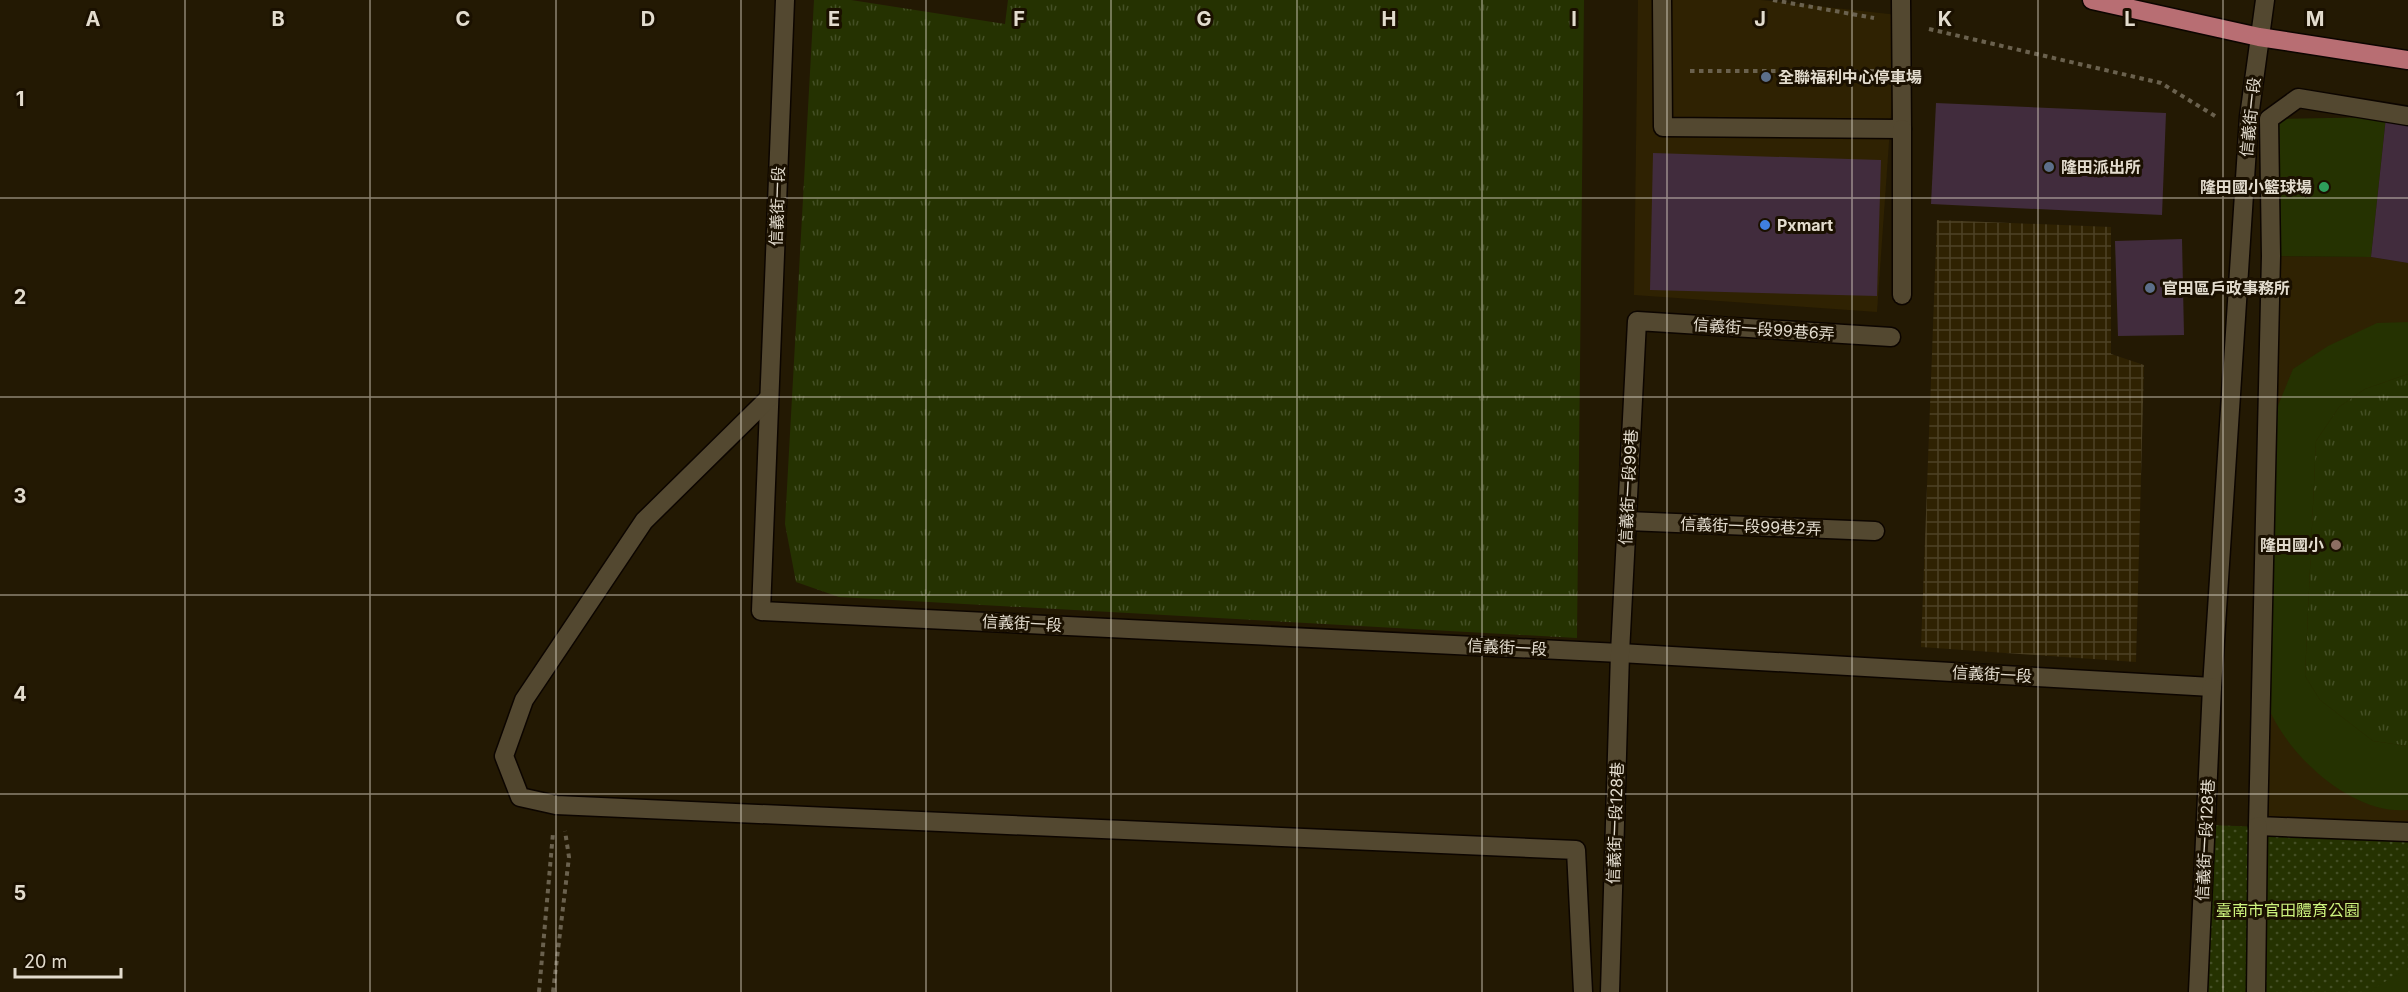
<svg xmlns="http://www.w3.org/2000/svg" width="2408" height="992" font-family="Inter,'Noto Sans TC',sans-serif">
  <style>
    .built { fill: #2f2202 }
    .industrial { fill: url(#industrial-grid) }
    .grass { fill: url(#grass-tufts) }
    .park { fill: url(#park-dots) }
    .garden { fill: #253201 }
    .building { fill: #412c3d }
    .lines { fill: none; stroke-linecap: round; stroke-linejoin: round }
    .minor-casing { stroke: #0c0500; stroke-width: 21 }
    .major-casing { stroke: #0c0500; stroke-width: 21 }
    .path { stroke: #6a614e; stroke-width: 4; stroke-dasharray: 4.5 4.5; stroke-linecap: butt }
    .minor { stroke: #534830; stroke-width: 18 }
    .major { stroke: #b86e73; stroke-width: 18 }
    .grid { fill: none; stroke: #e3dcce; stroke-width: 1.5; stroke-opacity: 0.55 }
    .service-dot { fill: #5c6f8a; stroke: #1a1000; stroke-width: 2 }
    .leisure-dot { fill: #2e9e5b; stroke: #1a1000; stroke-width: 2 }
    .shop-dot { fill: #3f7fe0; stroke: #1a1000; stroke-width: 2 }
    .education-dot { fill: #8d6e63; stroke: #1a1000; stroke-width: 2 }
    .labels { text-anchor: middle; stroke-width: 6; stroke-linejoin: round; paint-order: stroke }
    .poi-label { font-size: 16px; font-weight: bold; fill: #e3dcce; stroke: #1a1000; text-anchor: start }
    .street-label { font-size: 16px; fill: #e3dcce; stroke: #1a1000 }
    .park-label { font-size: 16px; fill: #ccf27d; stroke: #1a1000 }
    .grid-label { font-size: 20px; text-anchor: middle; font-weight: bold; fill: #e3dcce; stroke: #1a1000; stroke-width: 6; stroke-linejoin: round; paint-order: stroke }
  </style>
  <defs>
    <pattern id="industrial-grid" width="8" height="8" patternUnits="userSpaceOnUse" patternTransform="scale(1.5)"><rect width="8" height="8" fill="#2f2202"/><path d="M0 4h8M4 0v8" fill="none" stroke="#4d4226"/></pattern>
    <pattern id="grass-tufts" width="24" height="20" patternUnits="userSpaceOnUse" patternTransform="scale(1.5)"><rect width="24" height="20" fill="#253201"/><path d="M3 7l-1-3M5 7V3M7 7l1-3M15 17l-1-3M17 17v-4M19 17l1-3" fill="none" stroke="#444f25"/></pattern>
    <pattern id="park-dots" width="8" height="8" patternUnits="userSpaceOnUse" patternTransform="scale(1.5)"><rect width="8" height="8" fill="#253201"/><path d="M2 2h.1M6 6h.1" fill="none" stroke="#444f25" stroke-width="1.8" stroke-linecap="round"/></pattern>
  </defs>
  <rect width="100%" height="100%" fill="#231903"/>
  <g class="built">
    <polygon points="1638,0 1761,0 1898,15 1877,312 1634,295"/>
    <polygon points="2271,256 2371,257 2408,263 2408,832 2258,826"/>
  </g>
  <polygon class="industrial" points="1937,220 2111,227 2111,354 2144,365 2136,662 1921,647"/>
  <g class="grass">
    <polygon points="814,0 851,0 1005,24 1008,0 1584,0 1577,638 839,597 796,582 785,524"/>
    <polygon points="2408,374 2408,746 2373,741 2320,700 2305,676 2316,441 2339,407 2365,389"/>
  </g>
  <polygon class="park" points="2207,825 2408,832 2408,992 2203,992"/>
  <g class="garden">
    <polygon points="2386,117 2371,257 2271,256 2269,119"/>
    <path d="M2408,322v52l-43,15 -26,18 -23,34 -11,235 15,24 53,41 35,5v64c-59,6 -131,-63 -145,-118 -3,-12 -1,-28 -2,-41l16,-243 16,-39 35,-23 49,-23z"/>
    <polygon points="2408,972 2408,992 2368,992 2398,974"/>
  </g>
  <g class="building">
    <polygon points="1936,103 2166,113 2162,215 1931,204"/>
    <polygon points="2386,117 2408,122 2408,263 2371,257"/>
    <polygon points="1653,153 1881,160 1877,296 1650,290"/>
    <polygon points="2182,239 2184,335 2118,336 2115,241"/>
  </g>
  <g class="lines">
    <defs>
      <g id="minor">
        <polyline points="785,0 761,611 1620,653 2212,687 2249,117 2265,0"/>
        <polyline points="1662,0 1663,127 1902,129 1901,0"/>
        <polyline points="2408,116 2298,98 2269,119 2271,256 2258,826 2408,832"/>
        <polyline points="1902,129 1902,295"/>
        <polyline points="769,398 644,521 524,700 504,756 520,797 556,805 1576,850 1583,992"/>
        <polyline points="1627,521 1875,531"/>
        <polyline points="1610,992 1620,653 1637,321 1891,337"/>
        <polyline points="2198,992 2212,687"/>
        <polyline points="2256,992 2258,826"/>
      </g>
      <polyline id="major" points="2092,0 2259,37 2408,60"/>
    </defs>
    <use href="#minor" class="minor-casing"/>
    <use href="#major" class="major-casing"/>
    <g class="path">
      <polyline points="1773,0 1874,18"/>
      <polyline points="1929,29 2161,83 2215,116"/>
      <polyline points="1690,71 1874,71"/>
      <polyline points="539,992 553,833"/>
      <polyline points="553,992 569,857 565,831"/>
    </g>
    <use href="#minor" class="minor"/>
    <use href="#major" class="major"/>
  </g>
  <path class="grid" d="M185,0v992M370,0v992M556,0v992M741,0v992M926,0v992M1111,0v992M1297,0v992M1482,0v992M1667,0v992M1852,0v992M2038,0v992M2223,0v992M0,198h2408M0,397h2408M0,595h2408M0,794h2408"/>
  <g class="service-dot">
    <circle cx="1766" cy="77" r="6"/>
    <circle cx="2049" cy="167" r="6"/>
    <circle cx="2150" cy="288" r="6"/>
  </g>
  <circle class="leisure-dot" cx="2324" cy="187" r="6"/>
  <circle class="shop-dot" cx="1765" cy="225" r="6"/>
  <circle class="education-dot" cx="2336" cy="545" r="6"/>
  <g class="labels">
    <g class="poi-label">
      <text x="1778" y="83">全聯福利中心停車場</text>
      <text x="2061" y="173">隆田派出所</text>
      <text x="2312" y="193" text-anchor="end">隆田國小籃球場</text>
      <text x="1777" y="231">Pxmart</text>
      <text x="2162" y="294">官田區戶政事務所</text>
      <text x="2324" y="551" text-anchor="end">隆田國小</text>
    </g>
    <g class="street-label">
      <text transform="translate(2250 117) rotate(-84)" y="6">信義街一段</text>
      <text transform="translate(777 206) rotate(-88)" y="6">信義街一段</text>
      <text transform="translate(1764 329) rotate(4)" y="6">信義街一段99巷6弄</text>
      <text transform="translate(1628 487) rotate(-87)" y="6">信義街一段99巷</text>
      <text transform="translate(1751 526) rotate(2)" y="6">信義街一段99巷2弄</text>
      <text transform="translate(1022 623) rotate(3)" y="6">信義街一段</text>
      <text transform="translate(1507 647) rotate(3)" y="6">信義街一段</text>
      <text transform="translate(1992 674) rotate(3)" y="6">信義街一段</text>
      <text transform="translate(1615 823) rotate(-88)" y="6">信義街一段128巷</text>
      <text transform="translate(2205 840) rotate(-87)" y="6">信義街一段128巷</text>
    </g>
    <g class="park-label">
      <text x="2288" y="916">臺南市官田體育公園</text>
    </g>
  </g>
  <g class="grid-label">
    <text x="93" y="26">A</text>
    <text x="278" y="26">B</text>
    <text x="463" y="26">C</text>
    <text x="648" y="26">D</text>
    <text x="834" y="26">E</text>
    <text x="1019" y="26">F</text>
    <text x="1204" y="26">G</text>
    <text x="1389" y="26">H</text>
    <text x="1574" y="26">I</text>
    <text x="1760" y="26">J</text>
    <text x="1945" y="26">K</text>
    <text x="2130" y="26">L</text>
    <text x="2315" y="26">M</text>
    <text x="20" y="106">1</text>
    <text x="20" y="304">2</text>
    <text x="20" y="503">3</text>
    <text x="20" y="701">4</text>
    <text x="20" y="900">5</text>
  </g>
  <path d="M15 968v9h106v-9" fill="none" stroke="#e3dcce" stroke-width="3"/>
  <text x="24" y="968" font-size="18" fill="#e3dcce" stroke="#1a1000" stroke-width="4.5" paint-order="stroke">20 m</text>
</svg>
